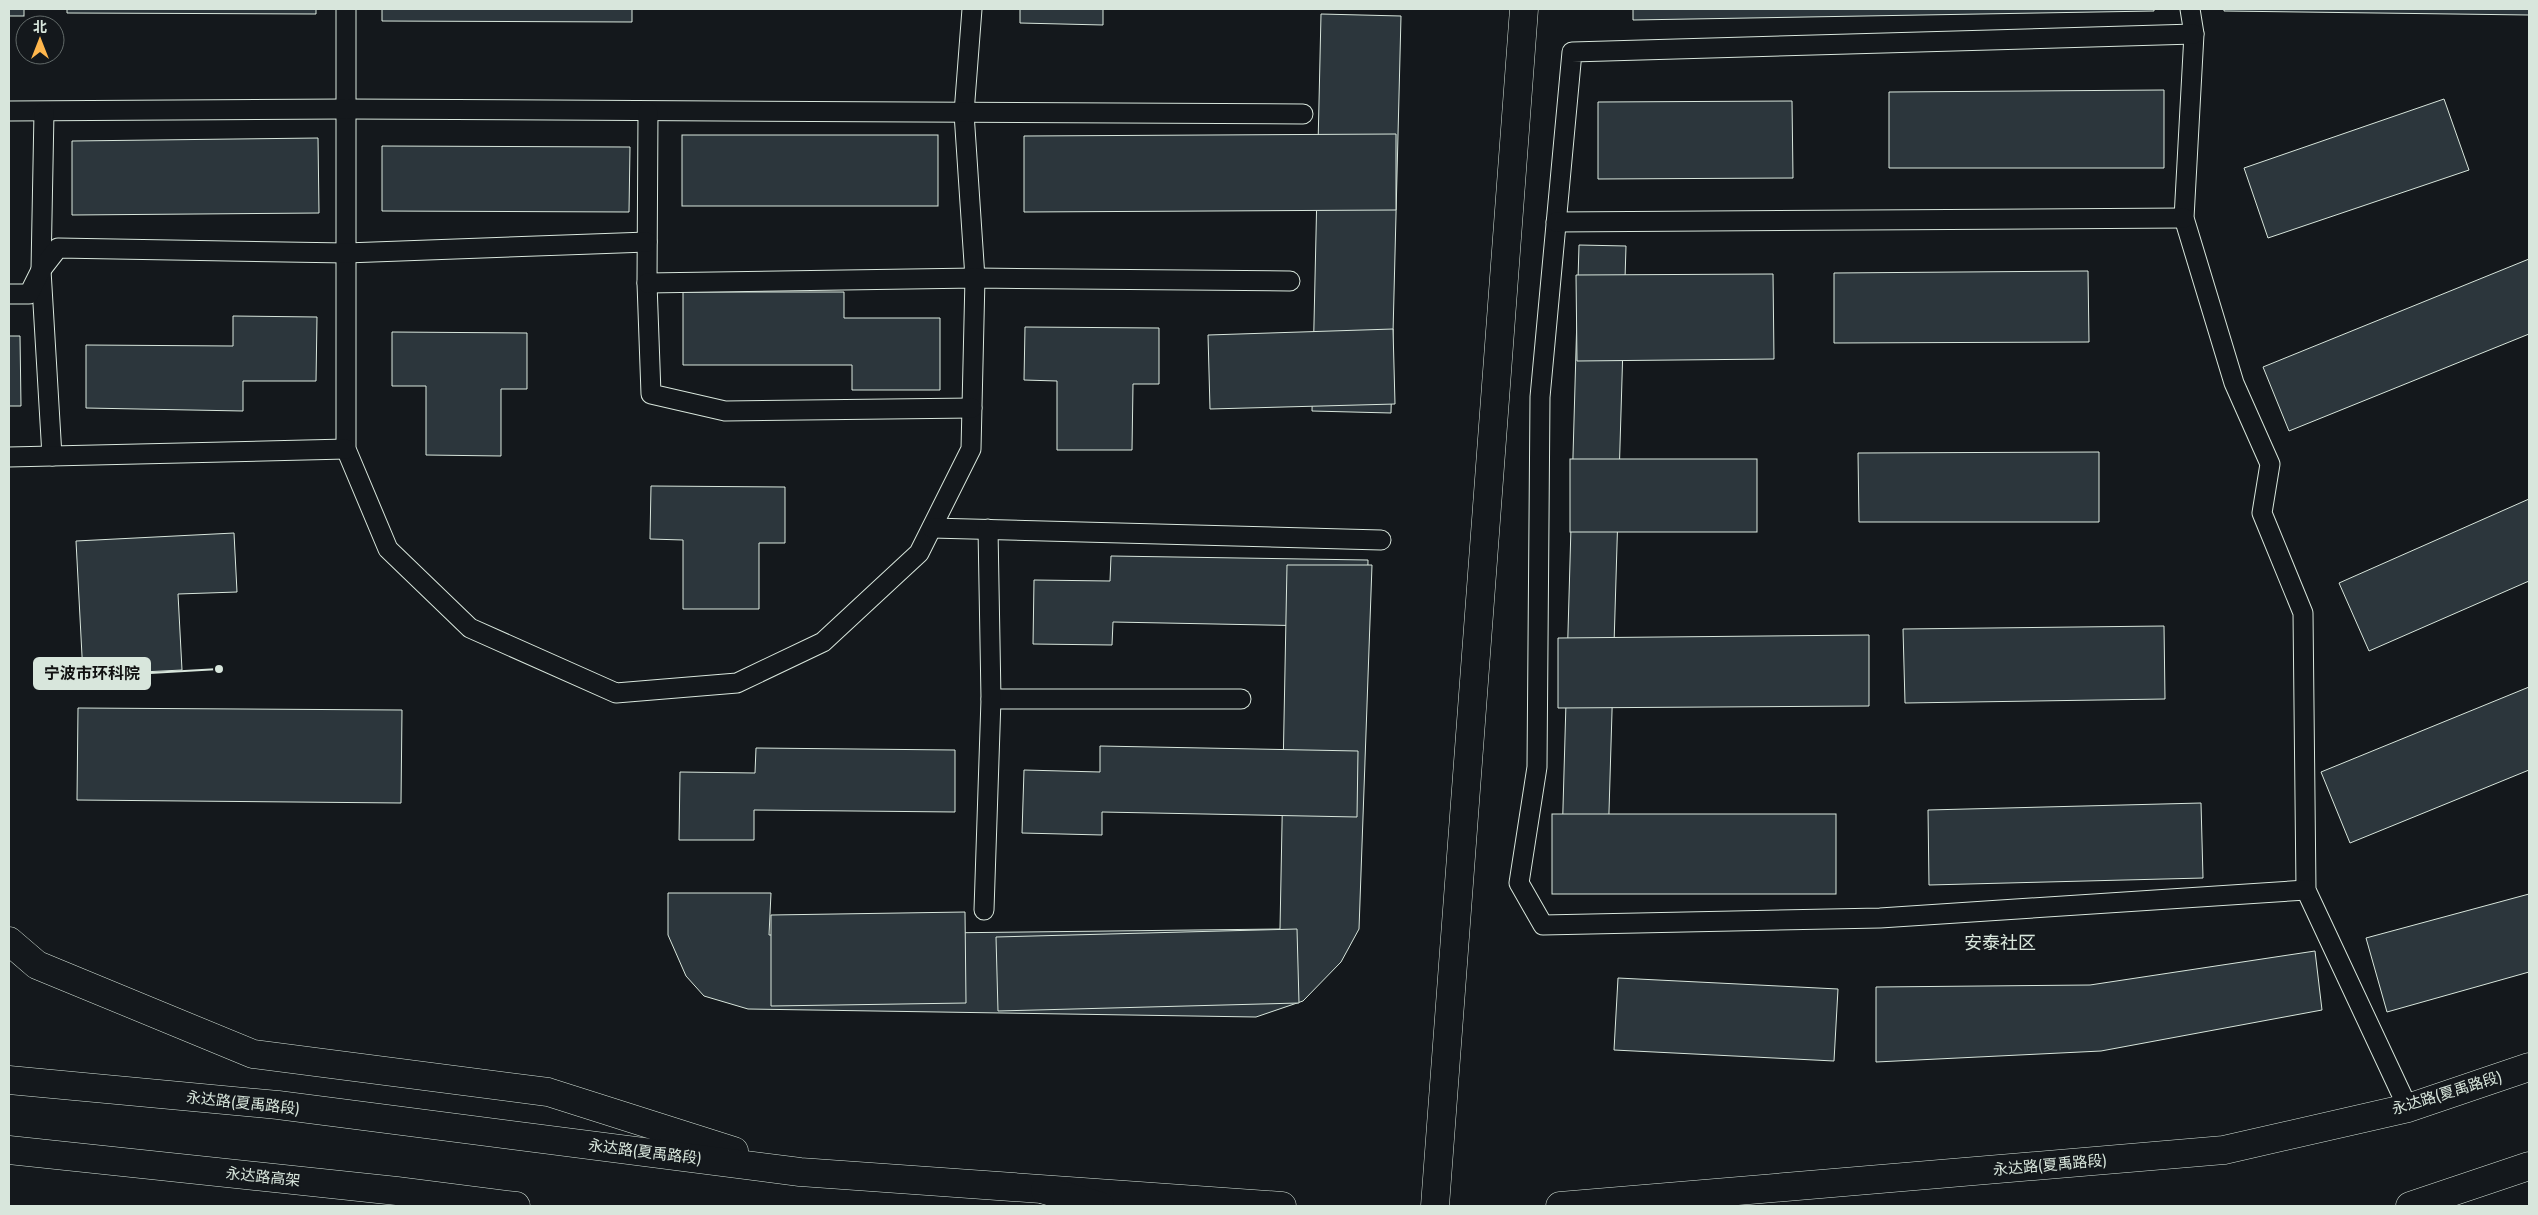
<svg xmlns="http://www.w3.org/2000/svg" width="2538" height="1215" font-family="Jost,'Noto Sans SC',sans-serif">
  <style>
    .building { fill: #2c363c; stroke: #d8e6dc }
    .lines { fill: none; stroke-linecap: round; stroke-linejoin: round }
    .lane-casing { stroke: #d8e6dc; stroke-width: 21 }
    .street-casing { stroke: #d8e6dc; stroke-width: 29 }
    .primary-casing { stroke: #d8e6dc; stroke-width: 29 }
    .highway-casing { stroke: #d8e6dc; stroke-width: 29 }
    .lane { stroke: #14181c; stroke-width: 19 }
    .street { stroke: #14181c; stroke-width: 28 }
    .primary { stroke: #14181c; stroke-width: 28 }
    .highway { stroke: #14181c; stroke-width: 28 }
    .labels { text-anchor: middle; stroke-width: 4; stroke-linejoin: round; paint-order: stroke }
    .street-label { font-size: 15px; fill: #d8e6dc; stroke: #14181c }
    .quarter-label { font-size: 18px; fill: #d8e6dc; stroke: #14181c }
    .leader { fill: none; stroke: #d8e6dc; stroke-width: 2 }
    .callout-dot { fill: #d8e6dc; stroke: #14181c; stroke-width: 2 }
    .callout { fill: #d8e6dc; stroke: #d8e6dc; stroke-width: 2 }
    .callout-label { font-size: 16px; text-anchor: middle; font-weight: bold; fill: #111 }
  </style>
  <rect width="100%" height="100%" fill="#14181c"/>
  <g class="building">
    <rect x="9" y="9" width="15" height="7"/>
    <polygon points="67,9 316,9 316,14 67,13"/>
    <polygon points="382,9 632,9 632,22 382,21"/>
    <polygon points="1020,9 1103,9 1103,25 1020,23"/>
    <polygon points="1633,9 2154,9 2154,11 1633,20"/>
    <polygon points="2224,9 2529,9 2529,15 2224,11"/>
    <polygon points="1321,14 1401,16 1391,413 1312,411"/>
    <polygon points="2164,90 2164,168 1889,168 1889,92"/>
    <polygon points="2444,99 2469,170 2268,238 2244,168"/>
    <polygon points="1792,101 1793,178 1598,179 1598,102"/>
    <polygon points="1396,134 1396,210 1024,212 1024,136"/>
    <rect x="682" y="135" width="256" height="71"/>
    <polygon points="318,138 319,213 72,215 72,141"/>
    <polygon points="382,146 630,147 629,212 382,211"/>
    <polygon points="1579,245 1626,246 1607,878 1561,878"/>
    <polygon points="2529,259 2529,334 2289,431 2263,367"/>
    <polygon points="2088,271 2089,342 1834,343 1834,273"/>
    <polygon points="1773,274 1774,359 1577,361 1576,275"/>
    <polygon points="683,292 844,292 844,318 940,318 940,390 852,390 852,365 683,365"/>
    <polygon points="233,316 317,317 316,381 243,381 243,411 86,408 86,345 233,346"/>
    <polygon points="1025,327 1159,328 1159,384 1133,384 1132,450 1057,450 1057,381 1024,380"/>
    <polygon points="1393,329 1395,404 1210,409 1208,335"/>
    <polygon points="392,332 527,333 527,389 501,389 501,456 426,455 426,386 392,386"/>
    <polygon points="9,336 20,336 21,406 9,406"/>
    <polygon points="2099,452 2099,522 1859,522 1858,453"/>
    <rect x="1570" y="459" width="187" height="73"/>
    <polygon points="651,486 785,487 785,543 759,543 759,609 683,609 683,540 650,539"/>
    <polygon points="2529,499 2529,581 2369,651 2339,583"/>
    <polygon points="234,533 237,592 178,594 182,670 83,675 76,541"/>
    <polygon points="1111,556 1368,560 1367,627 1113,622 1112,645 1033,644 1034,580 1110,581"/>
    <polygon points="1287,565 1372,565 1359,929 1341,962 1303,1001 1256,1017 748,1009 704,996 686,976 668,935 668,893 771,893 769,935 1280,929"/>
    <polygon points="2164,626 2165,699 1905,703 1903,629"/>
    <polygon points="1869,635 1869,706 1558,708 1558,638"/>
    <polygon points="2529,687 2529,770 2350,843 2321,772"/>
    <polygon points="78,708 402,710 401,803 77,800"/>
    <polygon points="1100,746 1358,751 1357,817 1102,812 1102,835 1022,833 1024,770 1100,772"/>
    <polygon points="756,748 955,750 955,812 754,810 754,840 679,840 680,772 755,773"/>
    <polygon points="2201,803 2203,878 1929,885 1928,810"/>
    <rect x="1552" y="814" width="284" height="80"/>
    <polygon points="2529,894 2529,972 2387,1012 2366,938"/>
    <polygon points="965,912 966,1003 771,1006 771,915"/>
    <polygon points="1297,929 1299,1003 998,1011 996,937"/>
    <polygon points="2315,951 2322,1010 2101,1051 1876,1062 1876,987 2090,985"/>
    <polygon points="1618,978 1838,989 1834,1061 1614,1050"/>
  </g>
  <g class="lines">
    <defs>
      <g id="lane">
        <polyline points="346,9 346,449 388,549 470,628 616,693 737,683 823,642 919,553 971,449 975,278 964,113 972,9"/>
        <polyline points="2190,9 2194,34 2184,218 2234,383 2270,464 2262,513 2303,613 2306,890 2408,1108"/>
        <polyline points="2194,34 1572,52 1540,397 1537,767 1519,883 1543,925 1880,918 2306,890"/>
        <polyline points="9,111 346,109 1303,114"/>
        <polyline points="44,112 41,270 52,456"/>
        <polyline points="648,112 647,283 651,394 725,411 972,408"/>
        <polyline points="1556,222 2184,218"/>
        <polyline points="647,283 975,278 1290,281"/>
        <polyline points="9,294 29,294 41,270 58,248 346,253 647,242"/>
        <polyline points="9,457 346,449"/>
        <polyline points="932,528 1381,540"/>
        <polyline points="991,699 1241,699"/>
        <polyline points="984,910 991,699 988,529"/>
      </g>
      <polyline id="street" points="1435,1206 1524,9"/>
      <g id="primary">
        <polyline points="9,941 37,965 253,1054 548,1092 734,1151"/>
        <polyline points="9,1080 278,1105 800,1172 1282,1206"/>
        <polyline points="1560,1206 2224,1150 2408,1108 2529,1067"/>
      </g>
      <g id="highway">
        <polyline points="9,1150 397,1191 516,1206"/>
        <polyline points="1045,1190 1100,1206"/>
        <polyline points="2410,1206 2529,1166"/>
      </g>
    </defs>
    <use href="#lane" class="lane-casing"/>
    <use href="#street" class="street-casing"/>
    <use href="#primary" class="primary-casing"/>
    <use href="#highway" class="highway-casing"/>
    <use href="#lane" class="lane"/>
    <use href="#street" class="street"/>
    <use href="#primary" class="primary"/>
    <use href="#highway" class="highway"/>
  </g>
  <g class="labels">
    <g class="street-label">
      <text transform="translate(2447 1093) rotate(-17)" y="5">永达路(夏禹路段)</text>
      <text transform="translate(243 1103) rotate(6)" y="5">永达路(夏禹路段)</text>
      <text transform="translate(645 1152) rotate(7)" y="5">永达路(夏禹路段)</text>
      <text transform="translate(2050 1165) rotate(-5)" y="5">永达路(夏禹路段)</text>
      <text transform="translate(263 1177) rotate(6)" y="5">永达路高架</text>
    </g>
    <g class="quarter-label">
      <text x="2000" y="949">安泰社区</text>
    </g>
  </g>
  <path class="leader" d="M219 669L150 673"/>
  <circle class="callout-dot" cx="219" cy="669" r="5"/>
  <rect class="callout" x="34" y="658" width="116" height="31" rx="5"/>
  <g class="callout-label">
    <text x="92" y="679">宁波市环科院</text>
  </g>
  <rect width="2538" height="1215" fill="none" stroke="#d8e6dc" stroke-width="20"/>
  <g transform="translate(40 40)"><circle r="24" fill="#14181c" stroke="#626a69"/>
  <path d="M0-4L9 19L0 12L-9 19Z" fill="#ffb74d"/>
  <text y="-8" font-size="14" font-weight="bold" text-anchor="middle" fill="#d8e6dc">北</text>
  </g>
</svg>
